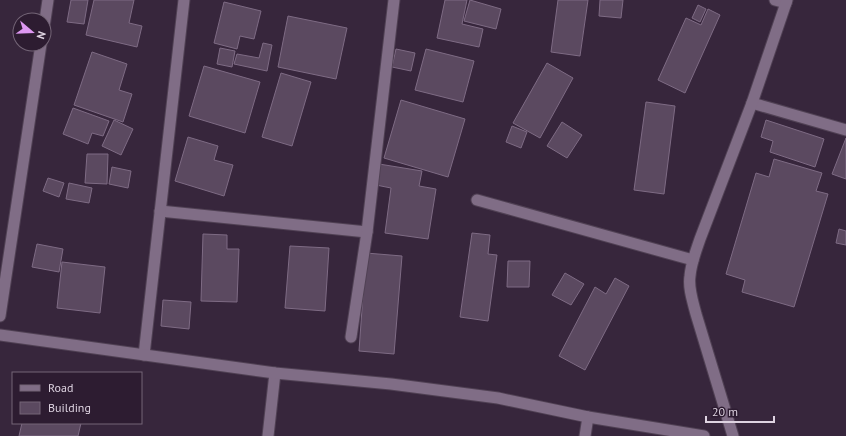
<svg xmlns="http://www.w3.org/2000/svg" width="846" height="436" font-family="'PT Sans',sans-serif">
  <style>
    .building { fill: #5b4960; stroke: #7e6b84 }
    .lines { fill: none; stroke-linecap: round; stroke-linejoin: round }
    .minor-casing { stroke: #504154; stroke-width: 13 }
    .tertiary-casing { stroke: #504154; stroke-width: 13 }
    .minor { stroke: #806d86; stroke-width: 11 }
    .tertiary { stroke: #806d86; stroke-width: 11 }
  </style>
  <rect width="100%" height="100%" fill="#37263c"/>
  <g class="building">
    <polygon points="71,0 88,0 84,24 67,22"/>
    <polygon points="94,0 134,0 129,23 142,26 137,47 86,35"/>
    <polygon points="445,0 467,0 462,24 483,29 479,47 437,38"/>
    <polygon points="470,0 501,9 496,29 464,21"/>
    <polygon points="558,0 588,0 580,56 551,52"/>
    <polygon points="600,0 623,0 621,18 599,16"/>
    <polygon points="224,2 261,11 254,39 240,36 237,49 214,43"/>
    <polygon points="698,5 706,9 700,22 692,18"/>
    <polygon points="708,9 720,15 685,93 658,80 686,18 701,25"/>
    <polygon points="288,16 347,28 336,79 278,67"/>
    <polygon points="263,43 272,45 267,71 234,64 237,54 259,58"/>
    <polygon points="220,48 235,51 232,67 217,64"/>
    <polygon points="396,49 415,53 411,71 392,67"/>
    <polygon points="426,49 474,61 463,102 415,90"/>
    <polygon points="92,52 127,64 119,90 132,94 123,122 74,105"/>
    <polygon points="547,63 573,78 540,138 513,123"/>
    <polygon points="204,66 260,82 245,133 189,116"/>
    <polygon points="281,73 311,82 292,146 262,137"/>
    <polygon points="401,100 465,119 448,177 384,158"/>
    <polygon points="646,102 675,106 664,194 634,190"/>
    <polygon points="73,108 109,121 103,136 92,133 88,144 63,134"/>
    <polygon points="114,120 133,129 121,155 102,146"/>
    <polygon points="766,120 824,139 815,167 770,152 773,141 761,137"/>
    <polygon points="562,122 582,135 567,158 547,146"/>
    <polygon points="512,126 527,132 521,148 506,142"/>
    <polygon points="188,137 218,146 214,160 233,165 224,196 175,181"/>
    <polygon points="846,138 846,179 832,174"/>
    <polygon points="87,154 108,154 107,184 85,183"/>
    <polygon points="774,159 822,173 816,191 828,194 794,307 742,292 745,280 726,274 756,173 769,177"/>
    <polygon points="379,164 422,171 419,186 436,189 428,239 385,233 391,188 376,185"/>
    <polygon points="112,167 131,171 128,188 109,184"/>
    <polygon points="48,178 64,183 59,197 43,191"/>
    <polygon points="69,183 92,188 89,203 66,199"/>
    <polygon points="839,229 846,231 846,245 836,243"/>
    <polygon points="472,233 490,235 488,254 497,255 488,321 460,317"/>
    <polygon points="203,234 227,235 227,249 239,249 237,302 201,301"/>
    <polygon points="37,244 63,249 59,272 32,267"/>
    <polygon points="290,246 329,248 325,311 285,308"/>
    <polygon points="366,253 402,256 394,354 359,351"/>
    <polygon points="508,261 530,261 529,287 507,287"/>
    <polygon points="62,262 105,267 100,313 57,308"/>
    <polygon points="565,273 584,284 571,305 552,295"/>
    <polygon points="615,278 629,286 585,370 559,356 595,287 606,294"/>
    <polygon points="163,300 191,302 189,329 161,326"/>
    <polygon points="22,423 81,423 78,436 19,436"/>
  </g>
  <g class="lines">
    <defs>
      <g id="minor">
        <polyline points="775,0 786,3"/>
        <polyline points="44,27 48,0"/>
        <polyline points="752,103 846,130"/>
        <polyline points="477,200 693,260"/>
        <polyline points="160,211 367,232"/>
        <polyline points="0,316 41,44"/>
        <polyline points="351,337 367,232 394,0"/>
        <polyline points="144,355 184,0"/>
        <polyline points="268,436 275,373"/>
        <polyline points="585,436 588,417"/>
        <path d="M733,436l-37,-122c-3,-12 -8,-26 -6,-38 1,-13 6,-25 10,-37l52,-136 35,-103"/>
      </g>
      <polyline id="tertiary" points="0,335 275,373 391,384 498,398 588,417 704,436"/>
    </defs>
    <use href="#minor" class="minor-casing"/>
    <use href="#tertiary" class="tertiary-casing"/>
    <use href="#minor" class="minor"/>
    <use href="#tertiary" class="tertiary"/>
  </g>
  <rect x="12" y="372" width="130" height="52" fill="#2d1c31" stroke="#746577"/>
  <rect x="20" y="385" width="20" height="6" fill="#806d86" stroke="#746577"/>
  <text x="48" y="392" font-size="12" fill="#ded3e1">Road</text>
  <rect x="20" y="402" width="20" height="12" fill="#5b4960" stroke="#746577"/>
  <text x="48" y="412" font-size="12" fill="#ded3e1">Building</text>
  <g transform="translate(32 32) rotate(109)"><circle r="19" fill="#2d1c31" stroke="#746577"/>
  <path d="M0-3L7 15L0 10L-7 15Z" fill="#de98f2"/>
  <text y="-6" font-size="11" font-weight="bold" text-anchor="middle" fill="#ded3e1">N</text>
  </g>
  <path d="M706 416v6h68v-6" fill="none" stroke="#ded3e1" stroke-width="2"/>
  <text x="712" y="416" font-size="12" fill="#ded3e1" stroke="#2d1c31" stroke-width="3" paint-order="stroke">20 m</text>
</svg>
